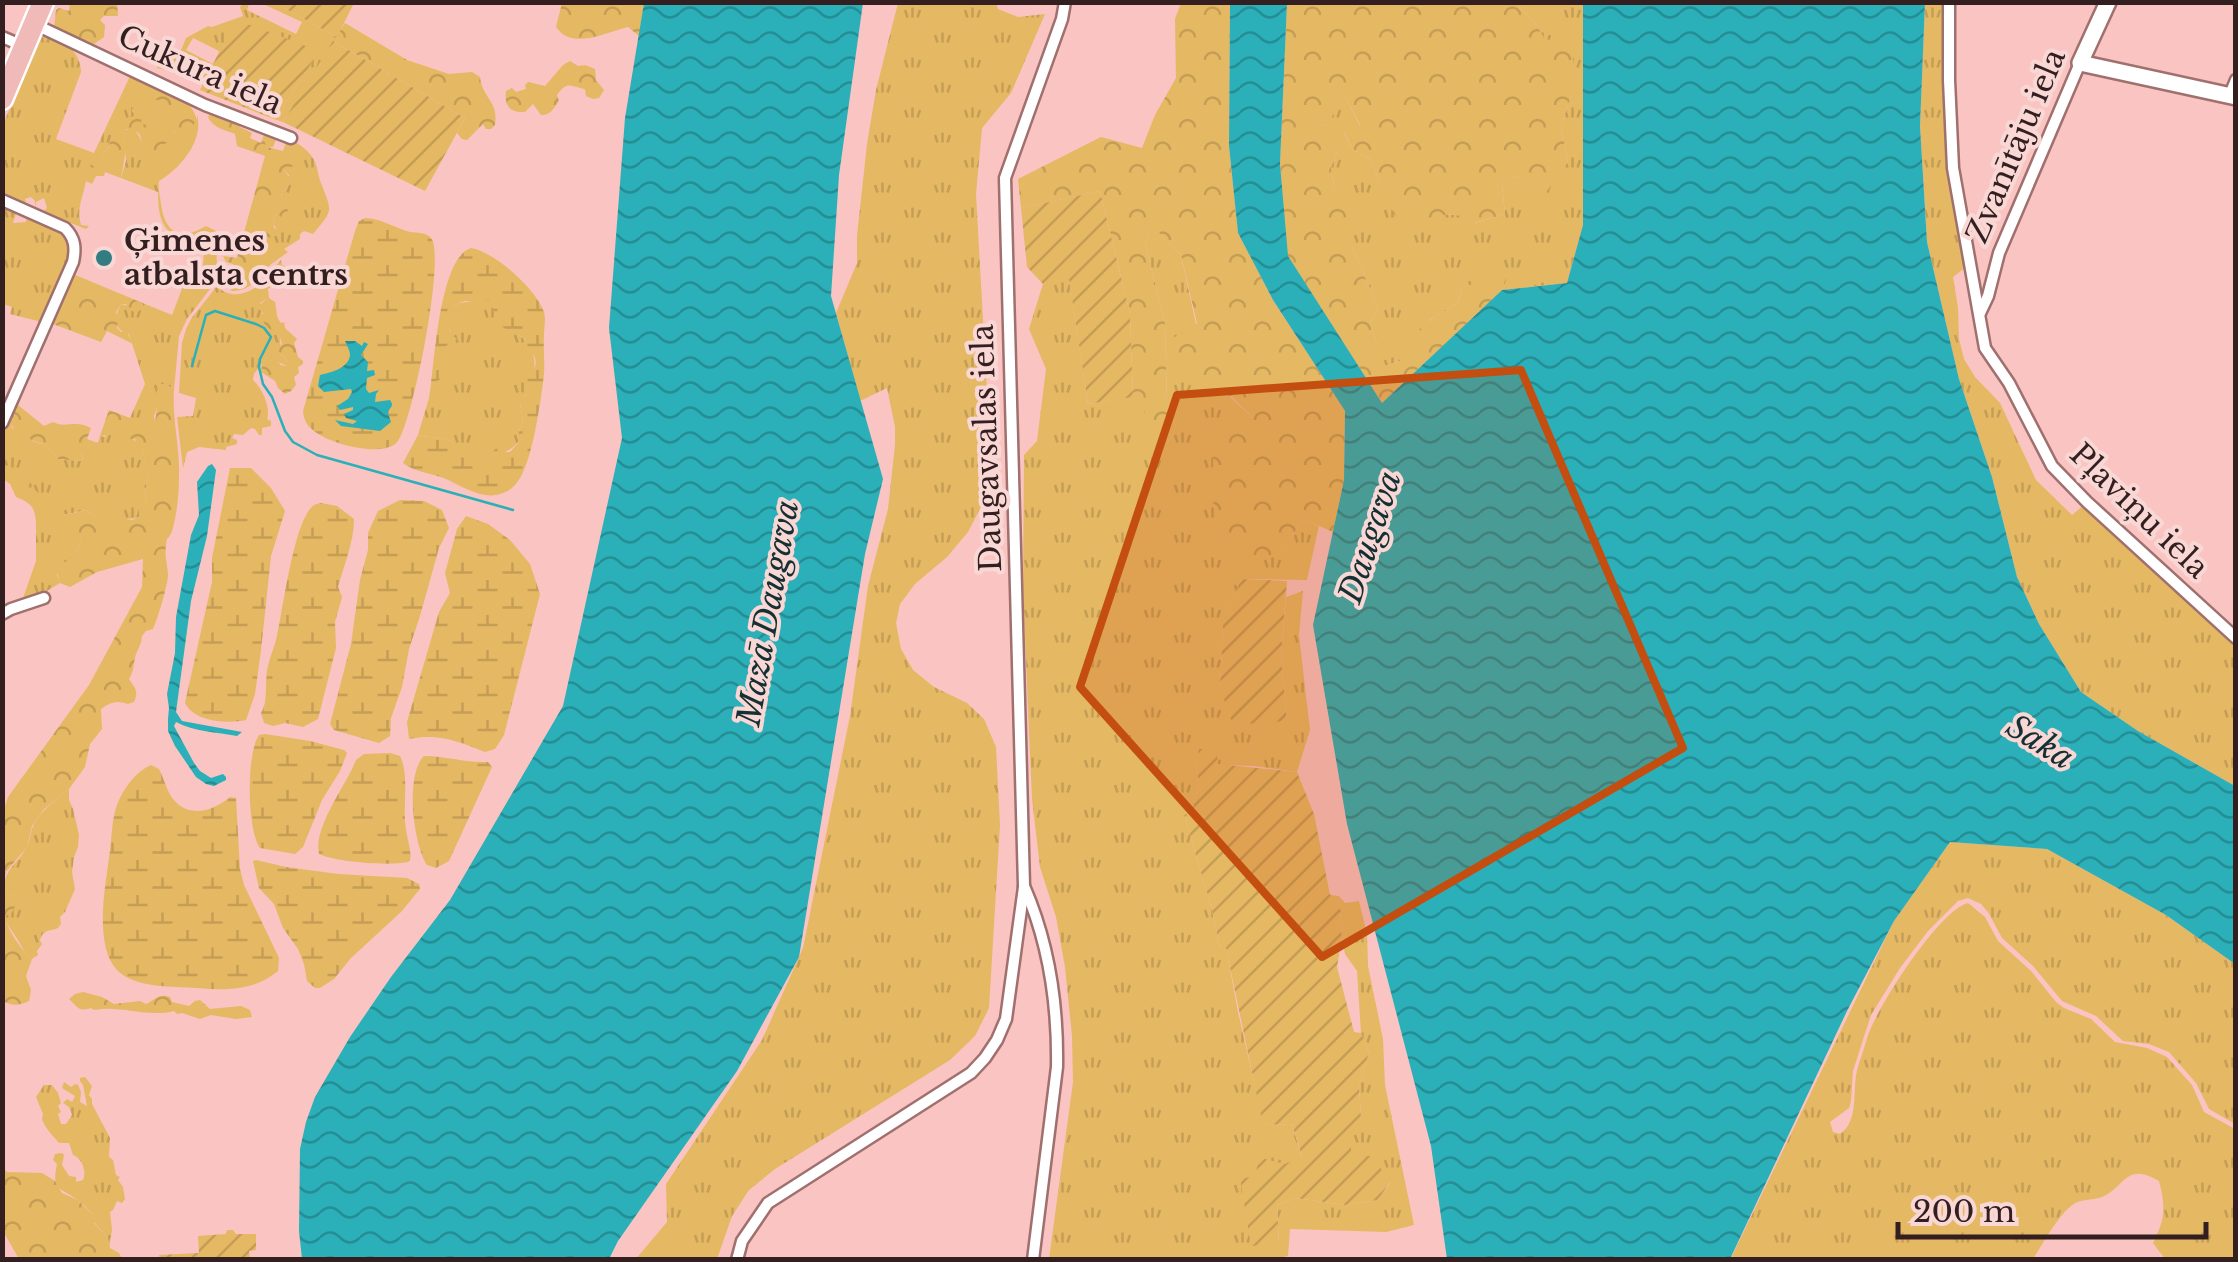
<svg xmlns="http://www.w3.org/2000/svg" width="2238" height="1262" font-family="'Libre Baskerville',serif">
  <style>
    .grass { fill: url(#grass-tufts) }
    .forest { fill: url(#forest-crowns) }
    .wetland { fill: url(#wetland-marsh) }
    .garden { fill: url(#garden-furrows) }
    .water { fill: url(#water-waves) }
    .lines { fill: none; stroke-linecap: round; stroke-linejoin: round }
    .stream { stroke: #2bafb8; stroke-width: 2.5 }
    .street-casing { stroke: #9f706e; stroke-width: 15 }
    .secondary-casing { stroke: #9f706e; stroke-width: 20 }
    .highway-casing { stroke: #fff; stroke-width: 25 }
    .street { stroke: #fff; stroke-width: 10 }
    .secondary { stroke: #fff; stroke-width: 15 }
    .highway { stroke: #efbab7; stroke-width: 20 }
    .marked { fill: #c44d10; fill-opacity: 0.2; stroke: #c44d10; stroke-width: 8; stroke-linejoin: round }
    .poi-dot { fill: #337c81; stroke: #f8d7d5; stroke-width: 4 }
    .labels { text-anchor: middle; stroke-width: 8; stroke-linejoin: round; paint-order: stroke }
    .street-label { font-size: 30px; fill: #331f1f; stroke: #f8d7d5 }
    .poi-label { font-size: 30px; font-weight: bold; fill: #331f1f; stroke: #f8d7d5; text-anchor: start }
    .water-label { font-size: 32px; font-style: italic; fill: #153032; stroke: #f8d7d5 }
  </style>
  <defs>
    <pattern id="grass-tufts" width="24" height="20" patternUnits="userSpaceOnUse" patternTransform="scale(2.5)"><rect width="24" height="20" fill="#e5b863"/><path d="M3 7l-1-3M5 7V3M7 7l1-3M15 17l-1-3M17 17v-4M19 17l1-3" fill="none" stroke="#c59e56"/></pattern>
    <pattern id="forest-crowns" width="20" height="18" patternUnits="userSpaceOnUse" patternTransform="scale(2.5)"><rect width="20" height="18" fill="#e5b863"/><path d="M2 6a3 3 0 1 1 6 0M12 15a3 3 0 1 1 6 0" fill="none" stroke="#c59e56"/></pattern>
    <pattern id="wetland-marsh" width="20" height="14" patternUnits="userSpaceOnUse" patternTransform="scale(2.5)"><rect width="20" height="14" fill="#e5b863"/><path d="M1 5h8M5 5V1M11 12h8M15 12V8" fill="none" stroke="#c59e56"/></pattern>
    <pattern id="garden-furrows" width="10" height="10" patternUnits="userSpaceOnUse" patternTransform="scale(2.5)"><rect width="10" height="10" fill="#e5b863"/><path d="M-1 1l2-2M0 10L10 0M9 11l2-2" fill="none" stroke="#c59e56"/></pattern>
    <pattern id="water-waves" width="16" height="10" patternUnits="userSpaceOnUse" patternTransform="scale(2.5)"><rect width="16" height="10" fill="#2bafb8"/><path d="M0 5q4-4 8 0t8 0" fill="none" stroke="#258e95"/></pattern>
  </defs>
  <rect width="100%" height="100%" fill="#f9c4c1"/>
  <g class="grass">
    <path d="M243,3l6,1 -2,6 49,24 6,-12 -41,-19h14l62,34 -54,85 -12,-4 13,-12 31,-49 -82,-33 -12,28 -28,-14 -7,12 29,15 -11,17 -24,-9 -23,-5v4c-1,-12 11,-16 21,-14l8,-20 22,-12 4,1 31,-11 -3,-9z"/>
    <polygon points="898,3 996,3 998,9 1018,17 1045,14 1011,93 982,128 976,194 991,464 984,501 968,532 947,557 915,584 900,604 896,623 901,649 913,670 934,687 967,703 984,719 996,747 1000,825 989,1008 975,1036 950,1060 775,1169 749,1190 732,1216 717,1259 635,1260 667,1222 666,1184 762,1040 803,948 850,716 868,586 888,509 895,445 895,427 887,388 860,401 836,313 857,263 857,236 867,144 876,90"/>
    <polygon points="1516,3 1583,3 1583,225 1567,283 1502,290 1508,273 1462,287 1458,303 1430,320 1400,361 1385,366 1372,358 1377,344 1370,324 1378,307 1352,247 1352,221 1334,187 1331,167 1338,149 1315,128 1328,124 1333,83 1347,100 1360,126 1344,133 1352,149 1371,159 1379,182 1438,214 1462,215 1475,223 1505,214 1502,184 1513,176 1534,181 1568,162 1561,126 1571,96 1537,26"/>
    <polygon points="1925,3 1944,3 1966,267 1953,277 1958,308 1959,339 1964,359 1975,377 2000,403 2036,480 2072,515 2084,505 2187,600 2235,639 2235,786 2138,731 2081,692 2039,624 2017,577 1992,477 1959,379 1927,242 1920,126"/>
    <path d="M40,37c21,1 41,13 41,35l-25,67 38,14 37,-79 12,4 -7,19 17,-1 9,4v6l-11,11 -3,8h-7l1,-17 -7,-1 -3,4 4,4 -2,3c-20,6 -13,10 -23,25 -4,7 -10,15 -15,22h6v4l3,3 -1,4h-8l-4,8 -6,-3c-3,16 -10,28 -5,44l8,1 -3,3 -43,-17 4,-4 -3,-10 -8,4 -1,6v-7l-4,-4 -6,2 1,5 -23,-12 -1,-65z"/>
    <path d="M197,115c7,25 -16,53 -38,66 -1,10 1,14 2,23 4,30 20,37 45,22l10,5 1,42 -7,16 -23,30 -8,17 -5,54 -8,-6 -12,32 2,11 -12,3 -14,-5v-7l15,-34 -16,-50c-16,-4 -15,-17 -8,-30l21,5 3,-5 27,11 16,-42 15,6 -3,-3c5,-11 5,-28 -2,-38 -34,2 -40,-16 -40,-46l-37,-14 5,-17 -2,-31c13,-3 15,6 19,15l16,4 7,-6 6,-1 3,-12 22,-10z"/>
    <path d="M266,131c18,6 38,11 48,29 4,8 4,16 7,23 11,29 13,26 -8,51l-9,-3 -4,3v5l-16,10 4,3 -18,13 4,-6 -6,-13 -5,2 -1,-6 14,-14 -3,-4 3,-11 10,-4 -5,-14 8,-10v-10l-5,-5 11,-11 -5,-17 -14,-3 -3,8h-6l-4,-10z"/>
    <path d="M2,204l15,7 -4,12 13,-1 1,-7c11,5 27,9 35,19 20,23 -12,72 -23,96l-1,-9 -28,-7 2,-7 -9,-3z"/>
    <path d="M1151,216l11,21 19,18 26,120 47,44 29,131 20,-31 16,7 -12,54 -66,-1 -18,46 -3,63 67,32 -6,-64 5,-59 17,-6 -4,44 11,95 -13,42 -43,-6 -58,-2 3,19 -7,29 -8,3 27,91 9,41h6l12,65 26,113 28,-1 10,34 -18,6 -33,81 28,-1 -2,-39 18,-7 50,7 33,-5 12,-17 -39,-30v-27l10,-7 -2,-34 10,-32 -8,-20 -4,-62 -12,-17 -3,-16 -3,-42 6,7 14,-2 8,33 1,32 15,73 2,46 29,140 -28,7 -96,-3 -2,27c-15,3 -30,5 -45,3 -13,-1 -21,-4 -34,1l-160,-1 24,-177 -1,-46 -7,-69 -9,-50 -16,-50 -8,-68 -9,-208 1,-136 13,-14 9,-72 -17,-40 14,-45 26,-6 19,126 54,-9 25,49 9,-17 -9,-24 -2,-80 -19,-76z"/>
    <path d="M217,286c11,12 28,10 40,0l3,10 6,3 -7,5c4,14 9,23 21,33l1,17 8,9 -2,3 -20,-9 -13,17 -1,6c9,8 18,27 14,39l4,2v5l-9,2v7h-3l-4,-6 -4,-1 -8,7 -9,-1 -2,4 5,2v4l-11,3v3l-27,-3 -12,5 -4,16 -6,-51 16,-1 3,-18 -17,-5 3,-50 4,-14 5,-10z"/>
    <path d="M488,299c7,8 6,14 11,23 4,8 14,8 20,13 24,17 17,48 1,68l3,18 -6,16 2,4c-8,11 -24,16 -37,16 -11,-1 -13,-7 -24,-4l-7,-12c-11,-5 -22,-3 -33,-6l11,-37 2,-14 10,-5v-10l5,-2 -3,-18 7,-15 -1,-7 4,-19 6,-5z"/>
    <path d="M32,371l-14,34 -5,6 2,6c-9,16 2,12 11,19 7,5 8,7 18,8l14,15 23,2 3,-3 -4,-4 7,-15 11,4 2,-7 5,1 7,-12 6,1 24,21 6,29 -4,11 3,15 -8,15c-9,4 -36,1 -47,-1l-6,-6 -27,6 -14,-4c-15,-23 -17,-28 -42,-41v-41z"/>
    <polygon points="50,522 60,529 73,530 82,539 74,556 57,574 60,583 47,591 22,601 36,561 36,523"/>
    <path d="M69,789v11l4,9 6,26 -1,12 -4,10 -2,15 3,17 -10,23 -5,5 1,7 -3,4c-10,4 -15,1 -18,13l2,3 -5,7 1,4 -6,4c-9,-7 -10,-13 -16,-22 -14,-21 -14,-16 -3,-41l-10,-6c2,-22 13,-24 23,-42 4,-7 4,-16 8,-24 8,-15 22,-24 35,-35z"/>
    <path d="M1950,842l97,7 119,66 69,49v160l-26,-15 -13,-26 -27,-31 -20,-8 -26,-3 -27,-25 -34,-15 -29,-35 -31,-28 -14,-26 -7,-8 -13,-6 -10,3 -30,30 -28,37 -29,47 -18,56 -2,30 -2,7 -19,14 3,10 7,2c18,-12 13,-39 16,-58 2,-12 8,-26 11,-38 9,-29 72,-128 101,-135l17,14 13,24 33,30 25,31 8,6 27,11 24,23 32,6 20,9 25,28 12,27 31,17v130h-70l-12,-16c12,-24 13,-35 6,-62 -34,-20 -34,7 -57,16 -11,4 -22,1 -31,9 -14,11 -28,38 -38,53l-303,1 164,-339z"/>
    <path d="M85,1077l7,9 -3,9 3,4v5l18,34 -1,19 4,3 3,15 4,2 -2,3 5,7 2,12 -3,4 -5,-2 -4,9 -3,2 2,18 -3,18 -1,-10 -14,-16 2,-3c-5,-6 -11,-14 -17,-18 -18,-14 -28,-9 -22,-37l-4,-4 2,-6 7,-1 2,2 -2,10 7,11 7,1v5l7,-2c4,-8 -1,-22 -10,-25l-4,-12h-10c-6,-7 -14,-15 -17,-24l1,-5 -7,-17 8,-12h8l6,8 3,10 -3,3 3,6 -3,2 3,10h5l6,-9 -3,-8 -6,-4 4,-4 5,3 3,-6 -13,-8 2,-6 7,5 4,-3 3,1 3,7 -1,10 7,4 -4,-21 -3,-4v-3z"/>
  </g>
  <g class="forest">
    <polygon points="70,3 117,3 118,16 104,16 100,20 105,25 104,37 94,44 54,28 56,10 59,8 69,11"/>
    <path d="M562,3h82l-5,33 -11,-9c-22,5 -56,24 -72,0z"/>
    <polygon points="1181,3 1230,3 1229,146 1238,233 1273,300 1345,411 1344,480 1333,532 1303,519 1283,550 1245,569 1220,549 1212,491 1214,440 1254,419 1231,396 1212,400 1206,376 1176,373 1173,338 1197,324 1181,255 1162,237 1151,218 1146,247 1165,323 1167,403 1176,427 1167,444 1148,433 1142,396 1133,397 1130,314 1100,191 1021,208 1018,179 1101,137 1142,148 1155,115 1176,78 1175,19"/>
    <path d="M1287,3h229l21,23 7,12 27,10 4,22 -4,26 -10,30 7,36 -29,40 -11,-2 5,-19 -20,-5 -11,9 3,29 -31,9c-20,-13 -28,-8 -49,-4 -8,1 -17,1 -26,2l-14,-21 3,-7 -9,-11 -8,-23 -19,-10 -8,-17 16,-7 -13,-25 -14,-15 1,28 -6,11 -12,4 21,12 1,9 -7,18 3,20 19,34 -1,26 26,60 -8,17 7,20 -4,14 12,8 15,-5c10,-31 31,-42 58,-58l4,-16 18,-15 29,1 -7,17 -120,113 -95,-147 -7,-92z"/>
    <path d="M345,23l62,37 42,14 23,-2 8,5c2,21 19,24 15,48l-4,4h-5l-3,-5 -16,16 -5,-1 -5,-6 8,-15 -132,-77z"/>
    <path d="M570,61l8,5 7,-1 10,4 1,11 8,10 -5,8 -6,1 -7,-3 -1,-7c-15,-2 -17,-9 -28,6l2,6c-6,7 -7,14 -18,14l-8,-11 -8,8c-15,1 -21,-6 -19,-21l6,-3 4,4 10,-3 -1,-4 3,-3 17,4 18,-21z"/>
    <path d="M143,78c21,10 48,18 54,42l-7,9 -15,1 -1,3 4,5 -2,5h-10l-14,14 -7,-2 -5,-20 -3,-3 -6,1 -3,-4 -4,1 1,12 2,2 -6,34 -19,-7 -1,-6 -10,3 -1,-6 7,-5 4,1 8,-11 1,-6 3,-3v-5l3,-3v-11l3,-3 7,5 9,-6 -3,-6c5,-4 14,-3 19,1l-10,11 1,4 5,-1 4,-8 11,-10v-6h-6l-3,-4 -7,5 -13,-3 -4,-9z"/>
    <path d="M212,112l24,6 4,9 12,6 -2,5 11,5 2,-6 4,10 16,4 3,-8 5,-1 7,10 1,5 -6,9 -9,4 8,11 -11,14 9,20 -1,3 -5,1 -8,-6 -3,11 4,12 -11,2 -4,4 1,6 8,-3c3,4 5,10 3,14 -10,15 -22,32 -42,32l-9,-11 10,-12v-4l-7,-2 -3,-6 14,2 28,-102 -28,-10 -2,-12c-10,-4 -22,-6 -27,-17z"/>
    <path d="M281,260l1,5 8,3 -2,5 -8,3 1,4 -13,9 1,9 6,4c2,7 0,14 6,21l3,-1 1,6 12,11 -3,4 4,14 5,4v3l-5,3 1,6 -5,4 2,8 -5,6 -6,3 -7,-6 -3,-7 -14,-9 1,-9 5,-6 6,-1 8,9 5,1 3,-3 -11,-13 4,-6 -2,-7 -15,-12 -3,-8 1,-4 -8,-8 2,-3 4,2 5,-5 -11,-4 2,-9z"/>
    <polygon points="73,274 145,304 142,309 136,313 130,310 126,304 121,304 116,312 118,319 117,328 121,332 126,330 133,344 107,331 101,342 53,324"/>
    <path d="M160,384h6l8,6c-2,29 6,57 5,86 0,17 -2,39 -7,55 -5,12 -4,2 -6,14 -2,12 2,21 2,31 -1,11 -10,42 -15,53l-7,2 -4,5c-1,9 -3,11 -6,18 -3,9 -1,15 -7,25 6,9 10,12 5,23l-6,2c-11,-4 -18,-2 -27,5l1,20 -12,15 -5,23 -16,22 -25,20 -12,17 -5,21 -21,25 -3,14v-74l5,-15 81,-112 53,-98 1,-28 -46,13 -27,15 -10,-4c-7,-21 2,-17 14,-27l8,-17 -7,-5 -2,-4 -18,1 -5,-8h-14c-1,-16 -5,-20 -20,-26l-6,-13 -7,-5 2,-13 4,-1v4l10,10 10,-1 5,13h3c3,31 27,25 49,19l6,6 9,1 9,-1 22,4 7,-3v-7l8,-8 -3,-15 4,-11 -6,-2 -2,-10 5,-2 -3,-15 -5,-1 -2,-7 -12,-1 -5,-12h-6l-1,9 -11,1 9,-26 21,8v7l8,-1 6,6 3,-4 8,1c0,-7 1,-12 2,-19 1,-12 -4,-10 3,-24z"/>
    <path d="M18,405l26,21 9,-4c14,7 20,-3 38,6l-4,11 2,6 -2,6 -7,3 4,4 -3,3 -23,-2 -14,-15c-14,-3 -17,-8 -30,-13l-3,-10 3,-4 -1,-6z"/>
    <path d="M3,890l10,6 3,9 -5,9 -6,2c1,12 17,35 27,43l-6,17 5,14 -2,11c-11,5 -17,5 -26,0z"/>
    <path d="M83,992l19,5 12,7 26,-3 6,3c9,-4 13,-11 24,-7l2,5 17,4 6,-5 5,-1 10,9 31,-3 9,4 2,7 -16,2 -25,-4 -11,4 -18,-6 -5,1 -3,-3c-26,7 -53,-6 -80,-1l-3,-2c-13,4 -13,-1 -22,-9l6,-5z"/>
    <polygon points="2,1167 7,1172 42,1173 55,1181 62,1193 78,1200 97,1219 94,1223 108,1238 110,1248 119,1253 122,1259 19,1259 3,1231"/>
  </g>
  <g class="wetland">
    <path d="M366,218c16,1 29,10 44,14 7,1 16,0 21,6 15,17 -18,182 -33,203 -13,18 -70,3 -85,-11 -7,-5 -9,-11 -10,-19l52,-180 4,-10z"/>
    <path d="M471,248c24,4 65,41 73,64 2,8 0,15 0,23 -1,13 1,26 0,39 -3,26 -11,83 -24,104 -4,7 -9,12 -17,15 -19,8 -40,-6 -57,-14 -14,-6 -32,-7 -43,-16l15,-28c11,3 22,1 33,6l7,11 9,-1 17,6 6,-2 7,-8 6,5h7l9,-10 -2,-5 6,-16 -3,-19 6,-7 -2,-12c8,-8 16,-18 9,-29 -1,-2 -4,-3 -6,-6 -7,-13 5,-4 -8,-13 -5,-3 -11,-4 -15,-7 -9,-6 -9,-20 -16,-28l-9,4c-10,-4 -17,-5 -26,4l3,10 -7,10 1,6 7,5 -7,6 -5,1 -1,3 5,2 -2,16 -6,3v9l-10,5c4,-30 10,-127 40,-136z"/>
    <path d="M230,468h21l20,20 14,23 -14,45 -10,94 -6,44 -9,26c-18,4 -52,2 -61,-17l27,-121v-24z"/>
    <polygon points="400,500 424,501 442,510 449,528 439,548 420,616 409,649 402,687 391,718 390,736 379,743 334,730 330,724 351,644 360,580 368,550 368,533 378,511"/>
    <path d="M321,503l16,3 17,13c0,23 -10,46 -16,68l4,10 -7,25 1,26 -18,71 -15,8 -18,-4 -12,3 -9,-3 -3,-10c8,-12 3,-32 7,-47 2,-10 7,-20 9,-30 6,-26 17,-117 37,-131 2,-1 5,-1 7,-2z"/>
    <path d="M466,516l22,8 22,16 20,24 10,30 -36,141 -9,14 -10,3c-27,-11 -47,-19 -76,-13l-2,-17 32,-110 11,-19 -5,-20 12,-44z"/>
    <path d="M265,734l45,7 34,9 3,3 -7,18 -18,29 -19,47 -8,7 -35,-6c-13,-18 -14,-94 -1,-113z"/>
    <path d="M390,753l10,3c10,20 2,50 6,73 1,11 6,21 4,32 -14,6 -75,1 -91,-7 -6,-27 27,-68 37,-94l8,-6z"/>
    <path d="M424,756c22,0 42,7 64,6l4,5 -43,94 -13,7 -9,-3c-14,-21 -22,-91 -3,-109z"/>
    <path d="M151,765l8,4c5,9 7,21 14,30 16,20 40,12 57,-2l6,1 4,71 4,16 35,73 -1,13c-22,19 -52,20 -80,17 -25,-2 -62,1 -81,-18 -23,-25 -12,-82 -8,-112 3,-17 2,-37 8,-53 6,-16 18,-33 34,-40z"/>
    <polygon points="256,860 286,867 338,874 407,878 419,884 420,889 401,912 351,958 334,979 320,988 315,988 307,981 304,964 298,949 283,928 274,904 259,888 253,861"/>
  </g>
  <g class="garden">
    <polygon points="275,3 354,3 337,37"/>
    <polygon points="233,24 251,25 311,48 316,56 284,106 271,118 200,90"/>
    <polygon points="333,41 465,118 425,191 283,122"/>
    <polygon points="1100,191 1130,314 1133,397 1088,404 1069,279 1043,284 1027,267 1021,208"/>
    <polygon points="1241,579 1287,581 1281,656 1287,721 1233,725 1220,688 1223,624"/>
    <polygon points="1199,749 1216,749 1218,764 1297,772 1314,814 1330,895 1339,896 1342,938 1337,967 1354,1032 1361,1033 1369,1053 1359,1085 1361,1119 1351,1127 1351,1152 1373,1157 1390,1182 1378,1200 1345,1205 1295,1198 1277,1205 1279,1244 1251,1246 1240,1178 1256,1177 1258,1157 1284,1164 1302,1157 1292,1124 1263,1125 1226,948 1220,947 1211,906 1184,815 1192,812 1199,783 1196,764"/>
    <polygon points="227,1230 233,1230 236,1234 256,1234 256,1250 249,1251 250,1259 160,1259 159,1255 199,1253 198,1236 226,1234"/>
  </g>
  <g class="water">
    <polygon points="644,3 863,3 839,175 831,296 883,479 865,554 799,957 737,1071 618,1241 609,1259 302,1259 299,1231 300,1149 306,1122 315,1097 350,1037 391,977 450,900 563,706 622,438 609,328 625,118"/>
    <polygon points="1230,3 1287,3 1280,164 1288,256 1382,403 1502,290 1567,283 1583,225 1583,3 1925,3 1920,126 1927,242 1959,379 1992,477 2017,577 2039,624 2081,692 2138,731 2235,786 2235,964 2166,915 2047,849 1950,842 1894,921 1847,1011 1730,1259 1447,1259 1431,1146 1347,824 1313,625 1344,480 1345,411 1273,300 1238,233 1229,146"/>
    <path d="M345,341h10l7,5 2,-4 4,2 -7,11 7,7 -1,9 7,-1 1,5 -8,3 -1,11 3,4 10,-3 -3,4 -1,8 15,-2c5,7 -1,7 -2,13l3,9 -11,9 -39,-5 -6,-6 18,4 4,-3 -11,-3 -2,-4 9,-4v-3l-13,3 -3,-4 11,-7 4,-7 -1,-3 -27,3 -6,-6 2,-11c10,-2 29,-7 30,-20 0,-5 -3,-9 -5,-14z"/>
    <path d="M212,464l4,6 -9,66 -16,65 -15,111 6,9 60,11 -5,4c-20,-4 -43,-4 -61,-14l-2,4 20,37 6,8 11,7 12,-4 3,3v3l-12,6 -8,-2 -10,-7 -21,-31 -7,-15v-12l1,-11 -2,-14 8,-41 1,-36 15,-82 8,-20 -2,-33 11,-16z"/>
  </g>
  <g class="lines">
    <polyline class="stream" points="192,366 206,315 215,311 256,324 264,328 271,337 260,359 259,367 263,384 272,397 285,431 293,442 317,455 513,510"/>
    <defs>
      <g id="street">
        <polyline points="1949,2 1949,80 1953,168 1985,348 2009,383 2052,466 2087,502 2236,638"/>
        <polyline points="34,24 205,105 291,138"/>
        <polyline points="2,37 23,46"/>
        <polyline points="2229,97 2236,80"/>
        <path d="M2,200l63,28c10,10 11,20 8,34l-71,161"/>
        <polyline points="1980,313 1988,296 1999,253 2080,63"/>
        <polyline points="2,614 11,609 44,598"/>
        <polyline points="737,1260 742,1241 768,1203 971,1073 985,1058 997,1040 1006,1019 1024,887"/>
        <path d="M1033,1260l24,-193c1,-62 -8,-124 -33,-181l-19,-708 57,-159 3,-17"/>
      </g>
      <polyline id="secondary" points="2108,2 2080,63 2236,97"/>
      <polyline id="highway" points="2,99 43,2"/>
    </defs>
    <use href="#street" class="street-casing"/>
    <use href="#secondary" class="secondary-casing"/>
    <use href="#highway" class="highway-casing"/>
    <use href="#street" class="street"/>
    <use href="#secondary" class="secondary"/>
    <use href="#highway" class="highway"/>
  </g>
  <path class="marked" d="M1521,370l162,378 -361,209 -242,-270 97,-292z"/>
  <circle class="poi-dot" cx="104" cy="258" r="10"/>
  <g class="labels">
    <g class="street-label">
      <text transform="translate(200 70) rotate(24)" y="10">Cukura iela</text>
      <text transform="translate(2016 146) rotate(-67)" y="10">Zvanītāju iela</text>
      <text transform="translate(987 448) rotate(-92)" y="10">Daugavsalas iela</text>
      <text transform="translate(2139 511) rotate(44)" y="10">Pļaviņu iela</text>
    </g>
    <g class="poi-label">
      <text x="124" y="251">Ģimenes<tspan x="124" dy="34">atbalsta centrs</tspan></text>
    </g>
    <g class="water-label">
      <text transform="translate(1370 537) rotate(-72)" y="11">Daugava</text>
      <text transform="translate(768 613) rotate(-80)" y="11">Mazā Daugava</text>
      <text transform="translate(2040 742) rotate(32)" y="11">Saka</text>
    </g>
  </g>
  <rect width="2238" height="1262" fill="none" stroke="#331f1f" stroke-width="10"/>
  <path d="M1898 1222v15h308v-15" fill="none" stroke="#331f1f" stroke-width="5"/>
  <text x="1913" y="1222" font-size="30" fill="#331f1f" stroke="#f8d7d5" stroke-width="8" paint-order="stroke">200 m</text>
</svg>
